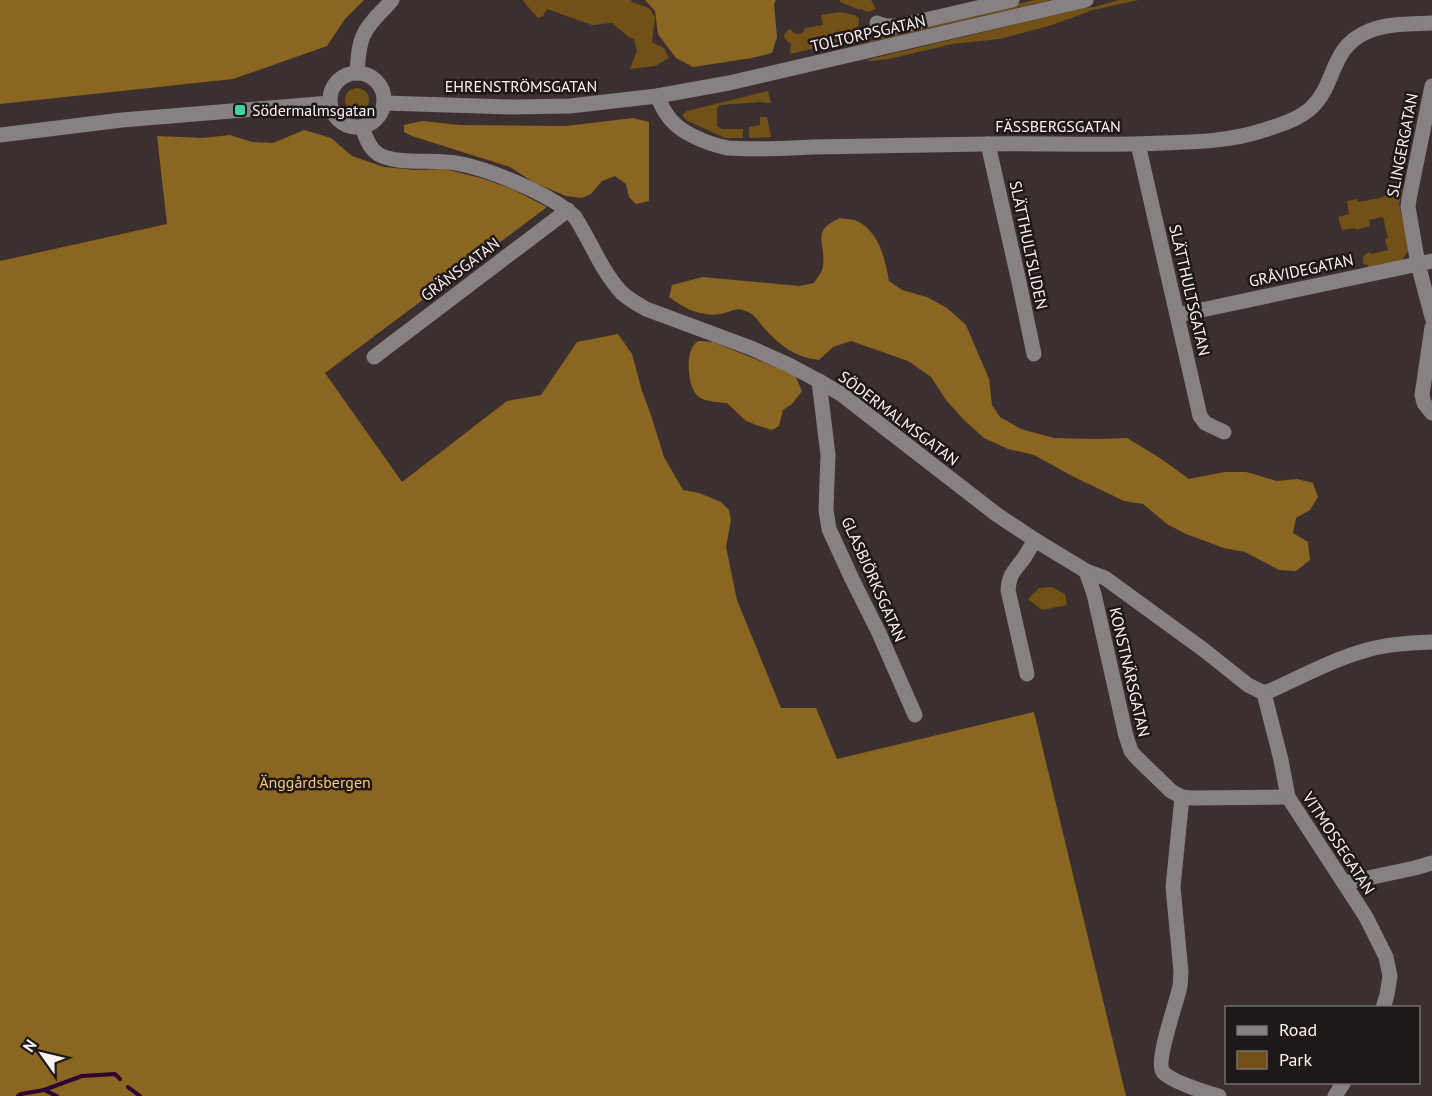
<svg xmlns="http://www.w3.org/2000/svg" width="1432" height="1096" font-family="'PT Sans',sans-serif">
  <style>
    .green { fill: #715116 }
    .forest { fill: #8b6621 }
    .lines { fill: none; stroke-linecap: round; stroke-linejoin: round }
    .stream { stroke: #2e0334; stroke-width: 4 }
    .minor { stroke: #878183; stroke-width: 15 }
    .poi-dot { fill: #3fd4a2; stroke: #1e1918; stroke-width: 2 }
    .labels { text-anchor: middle; stroke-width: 5; stroke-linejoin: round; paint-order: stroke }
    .street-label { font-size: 16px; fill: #fbf3f2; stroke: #1e1918 }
    .poi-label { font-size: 16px; fill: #fbf3f2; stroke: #1e1918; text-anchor: start }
    .park-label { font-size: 16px; fill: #fcc770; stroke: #1e1918 }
  </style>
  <rect width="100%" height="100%" fill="#3b2f2f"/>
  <g class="green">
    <polygon points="524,0 631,0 632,2 649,8 655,17 652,42 664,48 669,58 655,66 630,69 637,51 634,39 630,38 612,23 592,25 547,9 543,16 538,18 523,1"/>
    <polygon points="840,0 871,0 876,9 868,12 861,9 860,10 840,2"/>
    <polygon points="1034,0 1051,0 857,45 892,34"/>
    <polygon points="1119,0 1139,0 1093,10 1049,26 1000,39 952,44 889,59 872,61 866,60 1084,8 1094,7"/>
    <path d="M840,12l15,3 4,3 -1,10 -13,13 -55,13 1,-10 -6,-5 -1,-4 4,-5 3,-1c3,8 12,6 14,-1l18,-3 -2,-10z"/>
    <circle cx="357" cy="100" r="12"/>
    <polygon points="768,91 771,103 760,102 720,105 717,109 717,126 722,129 743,129 743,138 725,138 686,120 682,115 687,111"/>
    <polygon points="760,117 767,117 771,137 749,138 749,127 760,125"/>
    <path d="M1403,188l-4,16 10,46 -7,10 -34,8 -1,-4 -3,1c-2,-8 -2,-10 6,-13l1,2 17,-4 -3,-11 3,-1 -5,-21 -14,3 1,6 -14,4 -1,-2 -13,2 -4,-13 11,-3 -2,-13 10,-2 1,3 22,-4z"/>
    <polygon points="1052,587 1065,594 1067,605 1042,610 1028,599 1039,588"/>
  </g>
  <g class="forest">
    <polygon points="0,0 364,0 345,19 327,46 233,79 0,104"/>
    <polygon points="645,0 776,0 774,4 777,37 772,53 752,58 693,67 676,58 666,45 658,34 655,11"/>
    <polygon points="633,118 649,122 649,201 636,204 629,197 626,184 615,176 602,181 591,194 582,198 566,196 533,182 510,167 412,136 404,132 404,125 422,121 460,125 566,126"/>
    <polygon points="304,130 331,138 352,156 384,167 415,170 444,169 481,178 512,189 547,207 325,373 402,482 507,401 541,395 577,342 618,334 632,354 642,391 651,415 664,457 683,490 699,493 721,502 729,510 731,520 726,547 737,600 781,708 816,708 837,759 1034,712 1126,1096 0,1096 0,261 167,224 157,136 202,138 230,135 252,142 273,143"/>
    <path d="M840,218c6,1 14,1 19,4 21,12 26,37 30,59l13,9 25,7 20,11 19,17 23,54 3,26 8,12 21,12 33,9 43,1 30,-1 33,20 29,21 36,-7h21l31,9 20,-2 16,4 5,14 -8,13 -14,8 -3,15 15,9 2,18 -14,11 -17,-1 -34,-18 -21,-4 -38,-14 -19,-10 -24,-20 -19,-3 -50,-24 -40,-22 -26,-6 -24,-11 -20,-18 -18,-20 -15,-23 -23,-16 -57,-20 -18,6 -14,13c-25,-3 -38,-14 -55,-32 -5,-6 -9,-13 -16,-16 -13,-6 -14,-1 -27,2 -20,3 -36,-5 -52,-17l3,-12 31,-8 97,9 14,-3c3,-5 8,-11 9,-17 3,-24 -13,-35 17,-48z"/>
    <path d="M698,341l15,1 82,33 7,16 -10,13 -9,6 -4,16 -7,4 -13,-4 -13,-5 -19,-18c-9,-1 -20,-1 -28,-6 -11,-7 -13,-38 -7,-49 2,-4 3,-4 6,-7z"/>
  </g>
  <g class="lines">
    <g class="stream">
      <polyline points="128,1087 140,1096"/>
      <polyline points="44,1090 57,1096"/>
      <polyline points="18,1096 21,1094 44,1090 82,1076 115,1074 120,1079"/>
    </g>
    <g class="minor">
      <polyline points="877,23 886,26 899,26 1012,0"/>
      <path d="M357,73c1,-12 1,-27 7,-39 6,-13 19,-23 28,-34"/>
      <circle cx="357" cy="100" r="27"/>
      <polyline points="1432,86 1409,199 1408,207 1418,264 1432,317"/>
      <path d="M657,96c4,9 8,18 15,25 11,13 39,24 56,27 29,2 58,0 86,-1 58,-1 115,-2 172,-3 59,-1 118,2 177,-1 33,-1 67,-2 98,-12 16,-5 37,-11 50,-23 26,-24 18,-61 58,-77 19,-8 43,-7 63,-8"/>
      <polyline points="384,103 513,107 570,106 657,96 729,83 1086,0"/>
      <path d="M362,127c3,9 7,21 16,27 16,10 49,6 68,8 34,2 105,32 129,55 16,25 27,55 47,76 7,6 15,11 24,16l105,39 38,17 30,16 22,13 155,120 39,26 51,31 19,7 99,72 44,35 16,8 8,-3c31,-14 62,-31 95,-40 21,-6 43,-7 65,-8"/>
      <polyline points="0,135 122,120 330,103"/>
      <polyline points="988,144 1019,282 1034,354"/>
      <polyline points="1138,144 1200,416 1205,423 1224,432"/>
      <polyline points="1178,315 1432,261"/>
      <polyline points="1432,327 1422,395 1424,403 1432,413"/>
      <polyline points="374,357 568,210"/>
      <polyline points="819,381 828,455 826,510 829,529 852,579 879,633 915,715"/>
      <polyline points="1086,571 1094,594 1126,736 1131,751 1136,757 1171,791 1182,797 1191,798 1288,797"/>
      <path d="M1027,674l-19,-84c1,-16 7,-20 16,-32 4,-6 7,-12 11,-18"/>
      <polyline points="1264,693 1281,760 1288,797 1366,917 1386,957 1390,976 1387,995 1383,1008"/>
      <path d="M1182,797l-9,90 8,85c-1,5 0,10 -1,14 -3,16 -25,75 -17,86 7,9 44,21 56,24"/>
      <polyline points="1344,883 1415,868 1432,863"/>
      <polyline points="1335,1096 1344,1082"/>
    </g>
  </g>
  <rect class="poi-dot" x="234" y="104" width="12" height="12" rx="3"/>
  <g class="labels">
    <g class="street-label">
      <text transform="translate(868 33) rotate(-13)" y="6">TOLTORPSGATAN</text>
      <text x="521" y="92">EHRENSTRÖMSGATAN</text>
      <text x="1058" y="132">FÄSSBERGSGATAN</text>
      <text transform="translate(1402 145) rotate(-79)" y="6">SLINGERGATAN</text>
      <text transform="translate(1029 245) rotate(78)" y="6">SLÄTTHULTSLIDEN</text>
      <text transform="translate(460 269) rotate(-37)" y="6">GRÄNSGATAN</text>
      <text transform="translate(1301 270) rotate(-12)" y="6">GRÅVIDEGATAN</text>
      <text transform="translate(1190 290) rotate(77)" y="6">SLÄTTHULTSGATAN</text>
      <text transform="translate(899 418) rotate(37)" y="6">SÖDERMALMSGATAN</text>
      <text transform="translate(874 579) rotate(66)" y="6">GLASBJÖRKSGATAN</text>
      <text transform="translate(1130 672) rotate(77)" y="6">KONSTNÄRSGATAN</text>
      <text transform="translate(1339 843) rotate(57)" y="6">VITMOSSEGATAN</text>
    </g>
    <g class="poi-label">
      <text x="252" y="116">Södermalmsgatan</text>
    </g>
    <g class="park-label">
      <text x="315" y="788">Änggårdsbergen</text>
    </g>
  </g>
  <rect x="1225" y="1006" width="195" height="78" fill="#1e1918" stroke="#76706f" stroke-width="1.5"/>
  <rect x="1237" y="1026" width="30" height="9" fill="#878183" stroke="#76706f" stroke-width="1.5"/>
  <text x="1279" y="1036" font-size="18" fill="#fbf3f2">Road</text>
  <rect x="1237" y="1051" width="30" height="18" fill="#715116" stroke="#76706f" stroke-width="1.5"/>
  <text x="1279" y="1066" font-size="18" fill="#fbf3f2">Park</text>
  <g transform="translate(42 1054) rotate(304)" stroke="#1e1918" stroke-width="4.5" paint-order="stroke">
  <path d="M0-4.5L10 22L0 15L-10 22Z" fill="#fbf3f2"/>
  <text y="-9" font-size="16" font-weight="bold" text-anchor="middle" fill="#fbf3f2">N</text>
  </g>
</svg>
